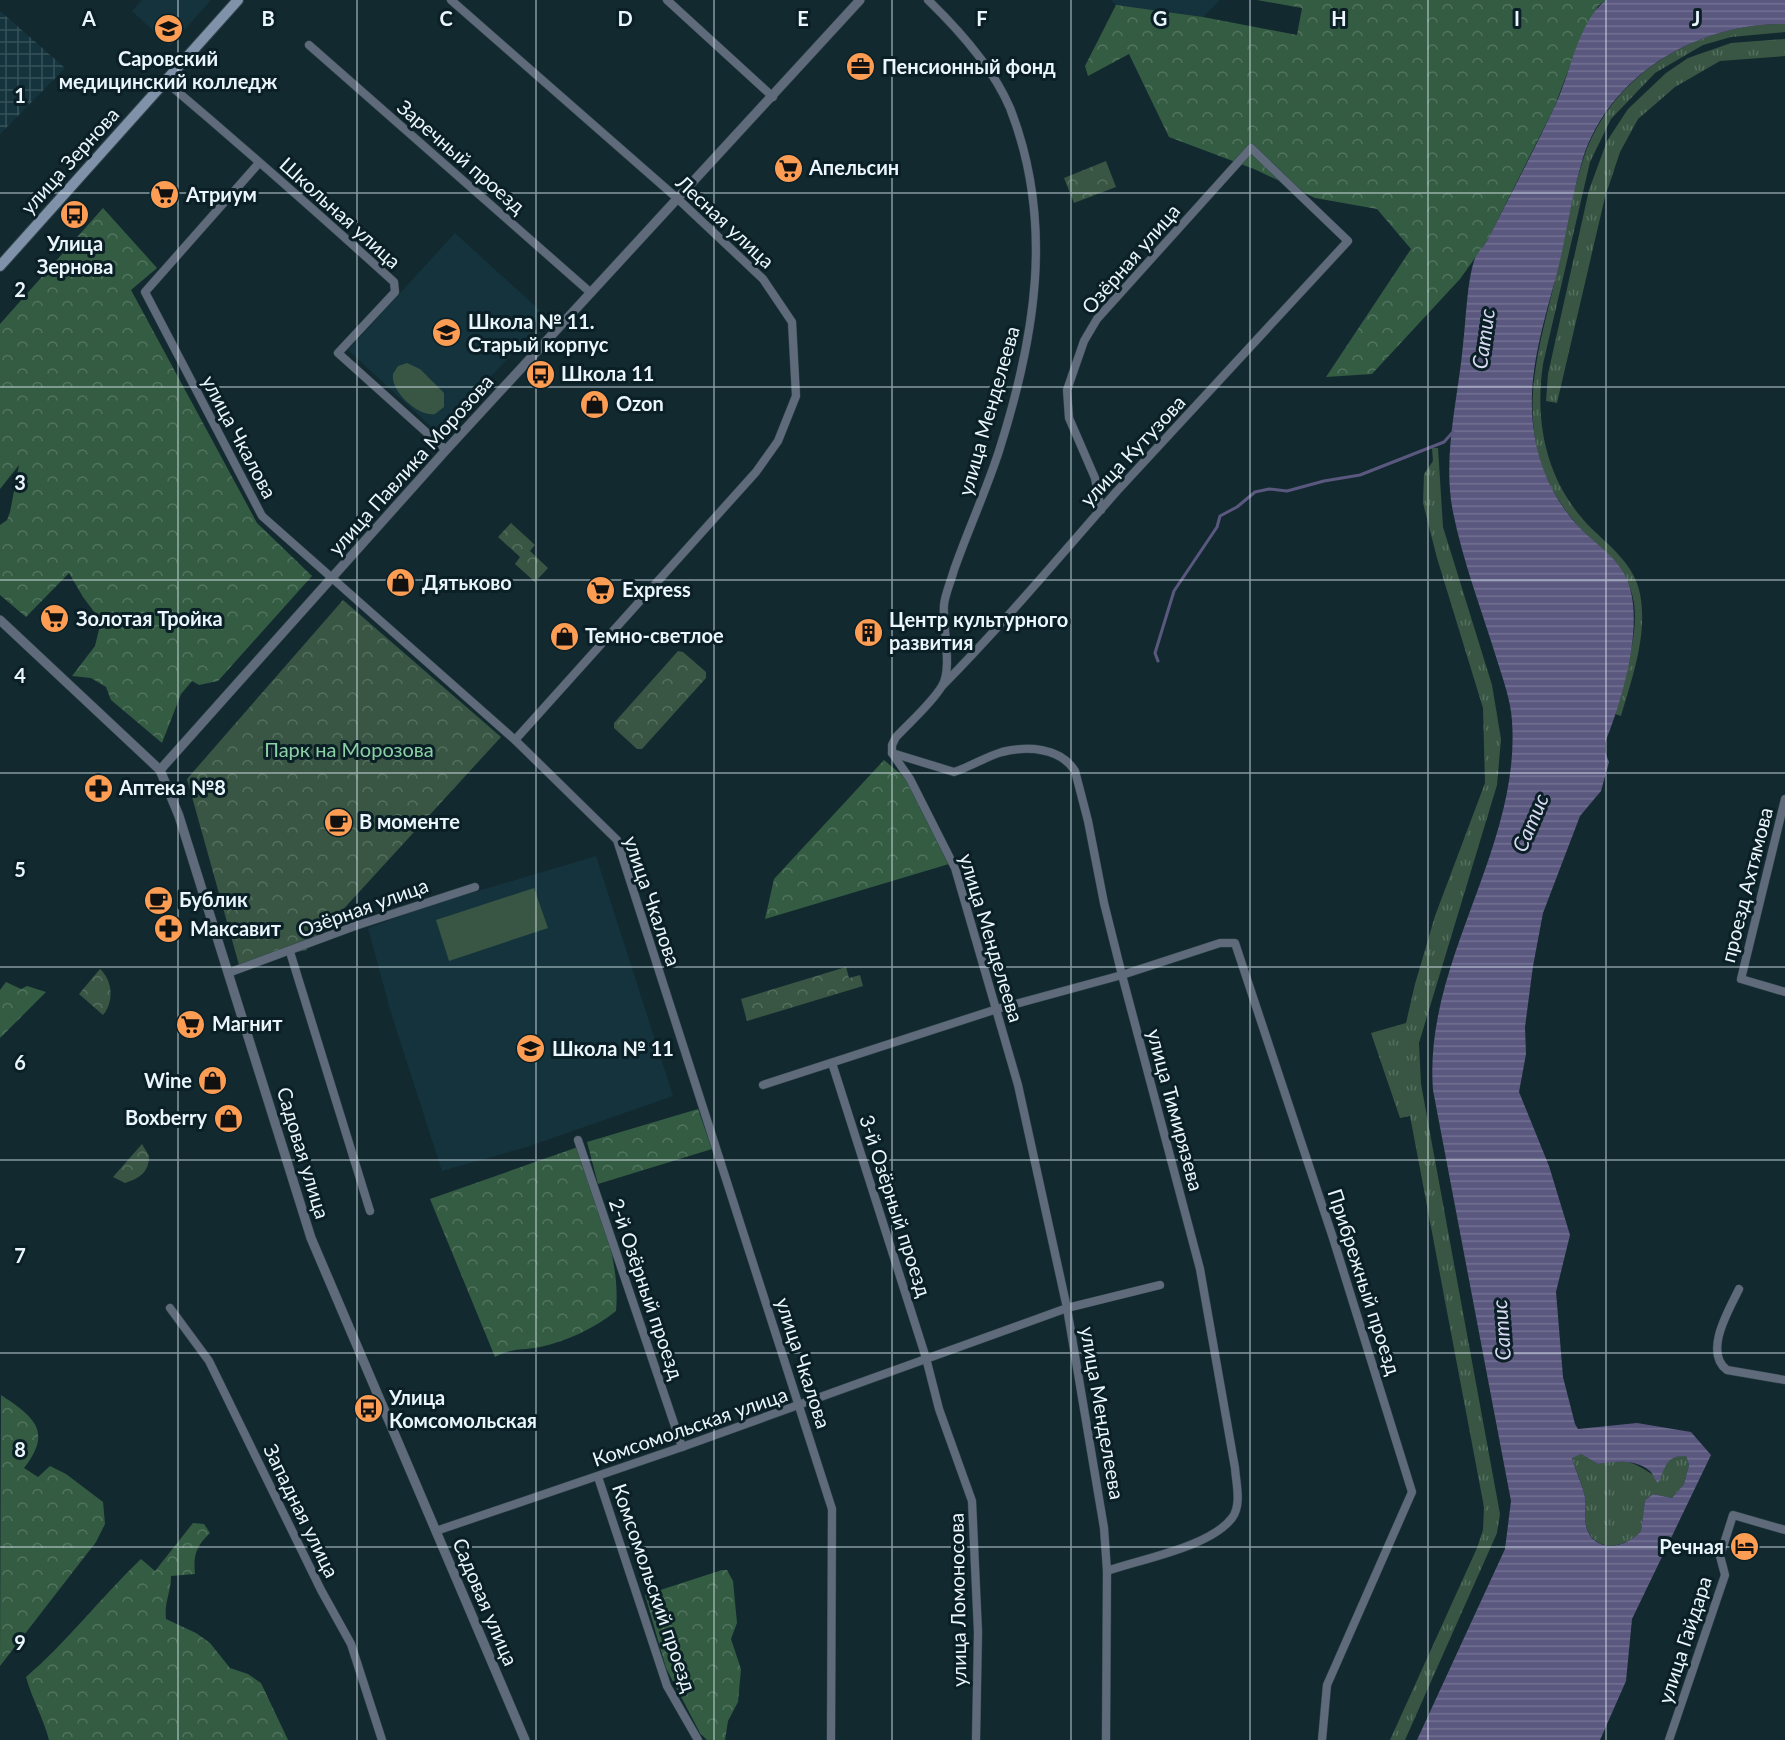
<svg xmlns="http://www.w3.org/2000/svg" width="1785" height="1740" font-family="Lato,sans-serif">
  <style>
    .built { fill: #14333d }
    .industrial { fill: url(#industrial-grid) }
    .grass { fill: url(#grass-tufts) }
    .forest { fill: url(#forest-crowns) }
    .park { fill: url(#park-crowns) }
    .pitch { fill: #385643 }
    .water { fill: url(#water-rules); fill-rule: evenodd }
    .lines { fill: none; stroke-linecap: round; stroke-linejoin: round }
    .stream { stroke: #5b587f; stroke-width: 3 }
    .minor-casing { stroke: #31464c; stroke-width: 9 }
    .tertiary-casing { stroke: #31464c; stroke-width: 10 }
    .secondary-casing { stroke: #31464c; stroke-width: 12 }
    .minor { stroke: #5f6b7a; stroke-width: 8 }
    .tertiary { stroke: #5f6b7a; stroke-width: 9 }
    .secondary { stroke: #8092aa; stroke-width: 10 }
    .grid { fill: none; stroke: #eaf6fb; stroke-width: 1.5; stroke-opacity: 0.55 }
    .labels { text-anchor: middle; stroke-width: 6; stroke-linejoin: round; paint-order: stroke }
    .poi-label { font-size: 20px; font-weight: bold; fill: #eaf6fb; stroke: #0a1f26; text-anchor: start }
    .street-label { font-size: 20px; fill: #eaf6fb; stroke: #0a1f26 }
    .park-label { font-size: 20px; fill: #8dd0a5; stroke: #0a1f26 }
    .water-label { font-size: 21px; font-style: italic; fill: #dad9f4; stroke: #0a1f26 }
    .grid-label { font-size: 20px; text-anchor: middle; font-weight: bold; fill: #eaf6fb; stroke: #0a1f26; stroke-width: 6; stroke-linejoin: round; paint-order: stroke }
  </style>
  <defs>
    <pattern id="industrial-grid" width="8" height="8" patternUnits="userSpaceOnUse" patternTransform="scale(1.5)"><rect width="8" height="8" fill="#14333d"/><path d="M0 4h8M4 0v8" fill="none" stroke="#36515a"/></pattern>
    <pattern id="grass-tufts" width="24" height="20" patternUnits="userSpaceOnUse" patternTransform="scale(1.5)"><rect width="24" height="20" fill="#385643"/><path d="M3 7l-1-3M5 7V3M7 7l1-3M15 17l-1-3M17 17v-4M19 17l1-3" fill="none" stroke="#556f5f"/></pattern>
    <pattern id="forest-crowns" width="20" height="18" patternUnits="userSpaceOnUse" patternTransform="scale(1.5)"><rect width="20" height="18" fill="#345c43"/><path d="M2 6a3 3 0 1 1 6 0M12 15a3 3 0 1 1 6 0" fill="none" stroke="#52745f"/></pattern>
    <pattern id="park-crowns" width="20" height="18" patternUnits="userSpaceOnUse" patternTransform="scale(1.5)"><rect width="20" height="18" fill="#385643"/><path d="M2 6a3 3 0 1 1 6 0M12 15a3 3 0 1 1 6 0" fill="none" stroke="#556f5f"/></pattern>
    <pattern id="water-rules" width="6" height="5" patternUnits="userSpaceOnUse" patternTransform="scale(1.5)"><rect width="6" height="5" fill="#5b587f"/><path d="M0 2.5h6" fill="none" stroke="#737192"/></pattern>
  </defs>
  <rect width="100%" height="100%" fill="#132930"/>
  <g class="built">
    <polygon points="142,0 211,0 170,46 132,11"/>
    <polygon points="1111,0 1220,0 1203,17 1116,5"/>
    <polygon points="455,233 546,316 439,434 348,350"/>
    <polygon points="596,856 673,1096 527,1147 442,1171 391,1013 368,928 431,905"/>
  </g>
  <polygon class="industrial" points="0,11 65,68 0,134"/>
  <g class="grass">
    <path d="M1785,24v8l-54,5 -28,8 -48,28 -44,46 -21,43 -47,202c-9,61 4,120 49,165 20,19 43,37 48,65 8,40 -8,84 -19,122l-6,-2c8,-32 24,-78 19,-111 -5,-35 -31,-51 -54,-75 -21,-23 -38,-52 -44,-83 -11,-58 7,-113 20,-169 9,-39 15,-81 28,-119 29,-84 114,-134 201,-133z"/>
    <polygon points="1785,39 1785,56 1720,61 1675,87 1638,119 1620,152 1605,197 1557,403 1546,401 1548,374 1589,190 1607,141 1628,109 1666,73 1688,58 1731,43"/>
    <polygon points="1432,448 1438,448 1443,527 1492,685 1501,739 1497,785 1419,1043 1421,1084 1500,1514 1497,1533 1405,1740 1390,1740 1477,1548 1483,1530 1484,1507 1410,1116 1400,1118 1371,1033 1406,1023 1415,984 1435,916 1485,783 1483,708 1437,558 1423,503 1424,474 1433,461"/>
    <path d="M1581,1454l17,10c34,-6 35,-1 62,15 2,-16 9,-24 26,-23l3,9 -5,19 -12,14 -19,-4 -8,6 -4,31c-15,18 -48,23 -55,-6 -2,-10 1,-22 -2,-32 -3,-13 -9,-23 -12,-36z"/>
  </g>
  <g class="forest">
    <polygon points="1257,0 1606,0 1598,6 1577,47 1554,108 1487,241 1460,279 1372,374 1326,377 1411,249 1377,209 1315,198 1254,169 1169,137 1129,54 1088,76 1085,66 1116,5 1203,17 1297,35 1302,8"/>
    <polygon points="103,208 157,268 131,290 257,523 312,576 218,681 199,685 192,681 181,694 162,743 111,700 106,687 91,678 72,676 95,646 101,621 83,597 69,573 26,617 0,595 0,525 7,520 10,512 19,465 0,489 0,324"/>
    <polygon points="884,760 909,781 949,864 765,919 774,879"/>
    <polygon points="6,982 21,989 27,986 46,992 0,1038 0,990"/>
    <polygon points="698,1109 712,1149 598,1184 587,1142"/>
    <path d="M578,1147c17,53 43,108 38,164 -21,17 -49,30 -76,36 -20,4 -25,0 -45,10l-65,-158z"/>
    <path d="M1,1395c33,22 52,36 23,73l14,9 12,-11 16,8 37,28 2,22 -9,18 -96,124z"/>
    <path d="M193,1523l11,1 6,9c-14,13 -17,23 -15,41l-24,2c0,17 -7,25 -5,43l30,14 14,10 20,25 18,6 13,9 27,57h-239c-6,-23 -17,-41 -23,-63 42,-36 75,-80 115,-118l14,12z"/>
    <polygon points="722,1570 727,1570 733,1581 737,1623 731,1639 741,1669 738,1702 728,1721 725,1740 707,1740 700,1733 666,1668 645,1595"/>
  </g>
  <g class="park">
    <polygon points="1106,161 1116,187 1074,203 1064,178"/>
    <polygon points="511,523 535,545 530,551 548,568 535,582 515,564 520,557 498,537"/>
    <polygon points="343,600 501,737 306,950 239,965 187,779"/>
    <polygon points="678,651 683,652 706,672 706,678 642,749 637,749 614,728 614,723"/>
    <polygon points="846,967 849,978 860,975 863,986 747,1021 741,999"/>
    <path d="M100,969c13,12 14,33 3,46l-24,-21z"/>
    <path d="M142,1144l7,12c0,16 -9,22 -24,27l-12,-6z"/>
  </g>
  <g class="pitch">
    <path d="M407,363l13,6 24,24v14l-9,7c-17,3 -45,-23 -42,-40l5,-8z"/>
    <polygon points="534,888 548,928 449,961 436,920"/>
  </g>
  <path class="water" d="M1606,0h179v24c-86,-1 -174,49 -202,134 -11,36 -16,74 -25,111 -13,50 -31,103 -25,156 4,39 21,77 49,105 14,14 31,25 41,42 26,42 -1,128 -18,171v9l4,10 -8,29 -21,25 -37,97 -10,53 -8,61 1,27 -7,38 30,74 21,69 -14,57 7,85 12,47 3,5 59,-6 54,9 20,23 -79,164 -6,62 -26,59h-183l88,-191 6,-48 -78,-411c-10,-128 88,-241 79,-369 -1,-20 -9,-42 -15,-61 -15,-49 -34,-98 -44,-148 -11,-54 5,-113 10,-167 3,-23 4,-69 13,-89 3,-5 8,-10 11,-15 22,-43 45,-87 66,-131 17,-32 23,-86 53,-110zM1581,1454l17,10c17,-3 38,-5 52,7 4,4 4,8 8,12 8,-15 7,-28 28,-27l3,9 -5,19 -12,14 -19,-4 -8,6 -4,31c-15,18 -48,23 -55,-5 -2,-11 1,-23 -2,-33 -3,-12 -9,-23 -12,-35z"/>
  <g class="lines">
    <polyline class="stream" points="1158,661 1155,653 1174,591 1217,527 1220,516 1237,507 1255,492 1269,489 1287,491 1324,481 1360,475 1444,442 1453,432"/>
    <defs>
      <g id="minor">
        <polyline points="451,0 678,199 763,279 792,322 796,396 778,441 756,472 515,740"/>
        <polyline points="667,0 773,97"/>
        <path d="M928,0c31,30 65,68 82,108 45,115 25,230 -11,343 -13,40 -31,79 -45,119 -3,11 -9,24 -10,35 -2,20 9,64 -2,81 -11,18 -31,35 -46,51l-4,8v8l18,26 45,89 63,217 49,223 37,220 3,43 -1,169"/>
        <polyline points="309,45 591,293"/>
        <path d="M165,81c78,66 154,133 229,201l1,10 -57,61 108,97"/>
        <polyline points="259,163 145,292 262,516 515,740 617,840 832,1509 831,1740"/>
        <path d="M943,685c61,-62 117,-129 174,-194l231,-250 -97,-93 -154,171 -13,22 -17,49 2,28 26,60 6,32"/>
        <path d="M892,753l62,19c16,-5 31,-15 48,-20 25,-6 58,-5 73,19l13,50 16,82 18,72 78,294 35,199c1,15 7,37 -3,50 -22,29 -91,41 -125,53"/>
        <polyline points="1785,799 1741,979 1785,992"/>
        <polyline points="290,952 370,1211"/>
        <polyline points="228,973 355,926 475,887"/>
        <polyline points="832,1063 926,1358 939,1409 972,1501 978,1632 976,1740"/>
        <polyline points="763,1085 997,1009 1122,975 1220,943 1235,943 1333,1238 1412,1492 1327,1685 1322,1740"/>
        <polyline points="578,1140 682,1447"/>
        <path d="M1739,1289c-10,21 -36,63 -12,81l58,10"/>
        <polyline points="170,1308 209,1361 321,1590 351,1644 382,1740"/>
        <polyline points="598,1477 667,1686 698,1740"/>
        <polyline points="436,1531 682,1447 1067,1308 1160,1285"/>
        <polyline points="1669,1740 1725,1575 1720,1556 1733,1515 1785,1530"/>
      </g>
      <g id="tertiary">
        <polyline points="0,620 160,770 179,816 311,1238 525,1740"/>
        <polyline points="160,770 446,450 860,0"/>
      </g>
      <polyline id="secondary" points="0,266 238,0"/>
    </defs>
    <use href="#minor" class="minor-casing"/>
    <use href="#tertiary" class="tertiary-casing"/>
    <use href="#secondary" class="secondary-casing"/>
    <use href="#minor" class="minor"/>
    <use href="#tertiary" class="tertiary"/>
    <use href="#secondary" class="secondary"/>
  </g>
  <path class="grid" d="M178,0v1740M357,0v1740M536,0v1740M714,0v1740M892,0v1740M1071,0v1740M1250,0v1740M1428,0v1740M1606,0v1740M0,193h1785M0,387h1785M0,580h1785M0,773h1785M0,967h1785M0,1160h1785M0,1353h1785M0,1547h1785"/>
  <defs>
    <symbol id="university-disc" viewBox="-11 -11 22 22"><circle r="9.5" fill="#fc9d53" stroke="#0a1f26"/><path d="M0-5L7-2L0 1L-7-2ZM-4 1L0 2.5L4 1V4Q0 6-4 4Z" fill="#111"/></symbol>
    <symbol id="office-disc" viewBox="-11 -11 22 22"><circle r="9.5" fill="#fc9d53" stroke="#0a1f26"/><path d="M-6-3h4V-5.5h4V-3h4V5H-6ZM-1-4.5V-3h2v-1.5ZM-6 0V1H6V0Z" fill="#111"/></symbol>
    <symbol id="supermarket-disc" viewBox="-11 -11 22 22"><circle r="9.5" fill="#fc9d53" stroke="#0a1f26"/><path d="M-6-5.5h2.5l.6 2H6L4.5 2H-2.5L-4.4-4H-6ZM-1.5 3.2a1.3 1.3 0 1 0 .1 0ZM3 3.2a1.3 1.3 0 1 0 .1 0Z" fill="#111"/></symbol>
    <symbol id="bus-disc" viewBox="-11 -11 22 22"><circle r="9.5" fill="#fc9d53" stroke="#0a1f26"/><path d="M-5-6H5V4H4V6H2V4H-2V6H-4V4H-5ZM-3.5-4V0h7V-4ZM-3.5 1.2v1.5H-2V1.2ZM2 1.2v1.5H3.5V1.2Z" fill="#111"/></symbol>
    <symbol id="school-disc" viewBox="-11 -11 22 22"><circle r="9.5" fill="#fc9d53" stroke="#0a1f26"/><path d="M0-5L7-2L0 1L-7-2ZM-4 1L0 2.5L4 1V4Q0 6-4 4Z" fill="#111"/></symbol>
    <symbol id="shop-disc" viewBox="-11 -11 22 22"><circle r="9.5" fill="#fc9d53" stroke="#0a1f26"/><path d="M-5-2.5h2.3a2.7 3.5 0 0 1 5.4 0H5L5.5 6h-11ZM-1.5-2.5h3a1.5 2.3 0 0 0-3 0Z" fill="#111"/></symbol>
    <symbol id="building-disc" viewBox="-11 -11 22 22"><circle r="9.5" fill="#fc9d53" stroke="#0a1f26"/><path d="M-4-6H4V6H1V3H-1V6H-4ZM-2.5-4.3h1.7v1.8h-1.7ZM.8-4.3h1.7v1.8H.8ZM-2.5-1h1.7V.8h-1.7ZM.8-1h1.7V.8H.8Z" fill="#111"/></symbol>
    <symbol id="pharmacy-disc" viewBox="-11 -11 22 22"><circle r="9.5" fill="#fc9d53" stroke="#0a1f26"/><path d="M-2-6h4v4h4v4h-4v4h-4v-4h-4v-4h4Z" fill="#111"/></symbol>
    <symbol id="cafe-disc" viewBox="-11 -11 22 22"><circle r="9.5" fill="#fc9d53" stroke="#0a1f26"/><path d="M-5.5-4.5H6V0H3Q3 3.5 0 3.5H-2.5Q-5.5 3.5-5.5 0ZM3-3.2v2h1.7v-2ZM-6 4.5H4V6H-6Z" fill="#111"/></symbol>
    <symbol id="hotel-disc" viewBox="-11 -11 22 22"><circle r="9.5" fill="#fc9d53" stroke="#0a1f26"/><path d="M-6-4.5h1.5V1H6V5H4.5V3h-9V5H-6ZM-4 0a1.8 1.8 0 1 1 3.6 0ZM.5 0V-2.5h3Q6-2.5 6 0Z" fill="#111"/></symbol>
  </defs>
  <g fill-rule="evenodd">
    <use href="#university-disc" x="152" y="12" width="33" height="33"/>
    <use href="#office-disc" x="844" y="50" width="33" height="33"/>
    <use href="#supermarket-disc" x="772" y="152" width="33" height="33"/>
    <use href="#supermarket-disc" x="148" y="178" width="33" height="33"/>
    <use href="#bus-disc" x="58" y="198" width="33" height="33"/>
    <use href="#school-disc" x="430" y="316" width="33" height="33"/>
    <use href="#bus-disc" x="524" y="358" width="33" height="33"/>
    <use href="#shop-disc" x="578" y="388" width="33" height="33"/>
    <use href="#shop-disc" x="384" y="566" width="33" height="33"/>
    <use href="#supermarket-disc" x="584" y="574" width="33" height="33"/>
    <use href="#supermarket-disc" x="38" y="602" width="33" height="33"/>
    <use href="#building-disc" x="852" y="616" width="33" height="33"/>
    <use href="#shop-disc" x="548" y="620" width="33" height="33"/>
    <use href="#pharmacy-disc" x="82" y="772" width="33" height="33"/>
    <use href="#cafe-disc" x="322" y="806" width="33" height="33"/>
    <use href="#cafe-disc" x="142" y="884" width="33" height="33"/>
    <use href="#pharmacy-disc" x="152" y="912" width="33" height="33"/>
    <use href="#supermarket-disc" x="174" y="1008" width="33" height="33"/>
    <use href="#school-disc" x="514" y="1032" width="33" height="33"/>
    <use href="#shop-disc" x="196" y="1064" width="33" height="33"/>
    <use href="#shop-disc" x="212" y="1102" width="33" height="33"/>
    <use href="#bus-disc" x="352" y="1392" width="33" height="33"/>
    <use href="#hotel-disc" x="1728" y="1530" width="33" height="33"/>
  </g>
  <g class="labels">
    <g class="poi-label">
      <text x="168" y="66" text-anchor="middle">Саровский<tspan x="168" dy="23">медицинский колледж</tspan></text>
      <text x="882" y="74">Пенсионный фонд</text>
      <text x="809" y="175">Апельсин</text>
      <text x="186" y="202">Атриум</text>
      <text x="75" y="251" text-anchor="middle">Улица<tspan x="75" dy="23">Зернова</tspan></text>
      <text x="468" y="329">Школа № 11.<tspan x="468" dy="23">Старый корпус</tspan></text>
      <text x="561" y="381">Школа 11</text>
      <text x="616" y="411">Ozon</text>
      <text x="422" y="590">Дятьково</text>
      <text x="622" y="597">Express</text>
      <text x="76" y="626">Золотая Тройка</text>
      <text x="889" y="627">Центр культурного<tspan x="889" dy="23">развития</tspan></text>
      <text x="585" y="643">Темно-светлое</text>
      <text x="119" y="795">Аптека №8</text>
      <text x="359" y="829">В моменте</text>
      <text x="179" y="907">Бублик</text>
      <text x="190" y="936">Максавит</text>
      <text x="212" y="1031">Магнит</text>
      <text x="552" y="1056">Школа № 11</text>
      <text x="192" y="1088" text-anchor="end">Wine</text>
      <text x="207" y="1125" text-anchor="end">Boxberry</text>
      <text x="389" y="1405">Улица<tspan x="389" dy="23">Комсомольская</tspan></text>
      <text x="1724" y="1554" text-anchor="end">Речная</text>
    </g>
    <g class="street-label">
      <text transform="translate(461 157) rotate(41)" y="7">Заречный проезд</text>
      <text transform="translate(70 161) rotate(-48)" y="7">улица Зернова</text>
      <text transform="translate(340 213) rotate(42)" y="7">Школьная улица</text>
      <text transform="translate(725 222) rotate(43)" y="7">Лесная улица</text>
      <text transform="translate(1131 259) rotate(-49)" y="7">Озёрная улица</text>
      <text transform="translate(989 411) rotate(-74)" y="7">улица Менделеева</text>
      <text transform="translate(239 437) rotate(62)" y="7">улица Чкалова</text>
      <text transform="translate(1133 451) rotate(-47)" y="7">улица Кутузова</text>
      <text transform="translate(411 465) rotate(-48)" y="7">улица Павлика Морозова</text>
      <text transform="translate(1747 885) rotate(-76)" y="7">проезд Ахтямова</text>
      <text transform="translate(652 901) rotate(71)" y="7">улица Чкалова</text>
      <text transform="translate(363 908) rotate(-20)" y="7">Озёрная улица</text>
      <text transform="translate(991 938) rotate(73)" y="7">улица Менделеева</text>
      <text transform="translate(1175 1110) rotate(75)" y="7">улица Тимирязева</text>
      <text transform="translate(303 1153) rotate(73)" y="7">Садовая улица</text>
      <text transform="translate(895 1206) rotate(72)" y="7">3-й Озёрный проезд</text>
      <text transform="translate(1364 1282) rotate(72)" y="7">Прибрежный проезд</text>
      <text transform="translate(646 1289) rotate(71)" y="7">2-й Озёрный проезд</text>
      <text transform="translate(803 1363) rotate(72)" y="7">улица Чкалова</text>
      <text transform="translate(1102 1413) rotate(80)" y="7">улица Менделеева</text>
      <text transform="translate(690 1427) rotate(-19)" y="7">Комсомольская улица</text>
      <text transform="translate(301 1511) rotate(64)" y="7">Западная улица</text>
      <text transform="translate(654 1588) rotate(71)" y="7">Комсомольский проезд</text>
      <text transform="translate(958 1600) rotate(-91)" y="7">улица Ломоносова</text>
      <text transform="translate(485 1602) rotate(67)" y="7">Садовая улица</text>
      <text transform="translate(1685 1640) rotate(-72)" y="7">улица Гайдара</text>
    </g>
    <g class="park-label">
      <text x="349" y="757">Парк на Морозова</text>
    </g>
    <g class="water-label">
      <text transform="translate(1484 339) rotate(-82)" y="7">Сатис</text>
      <text transform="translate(1531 823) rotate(-67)" y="7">Сатис</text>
      <text transform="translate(1502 1330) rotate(-94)" y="7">Сатис</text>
    </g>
  </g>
  <g class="grid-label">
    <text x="89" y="26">A</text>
    <text x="268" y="26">B</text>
    <text x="446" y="26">C</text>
    <text x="625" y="26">D</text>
    <text x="803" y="26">E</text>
    <text x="982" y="26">F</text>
    <text x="1160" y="26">G</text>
    <text x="1339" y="26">H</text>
    <text x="1517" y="26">I</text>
    <text x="1696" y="26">J</text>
    <text x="20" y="103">1</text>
    <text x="20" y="297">2</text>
    <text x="20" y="490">3</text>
    <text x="20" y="683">4</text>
    <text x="20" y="877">5</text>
    <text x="20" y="1070">6</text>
    <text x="20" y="1263">7</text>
    <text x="20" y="1457">8</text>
    <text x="20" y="1650">9</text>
  </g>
</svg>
